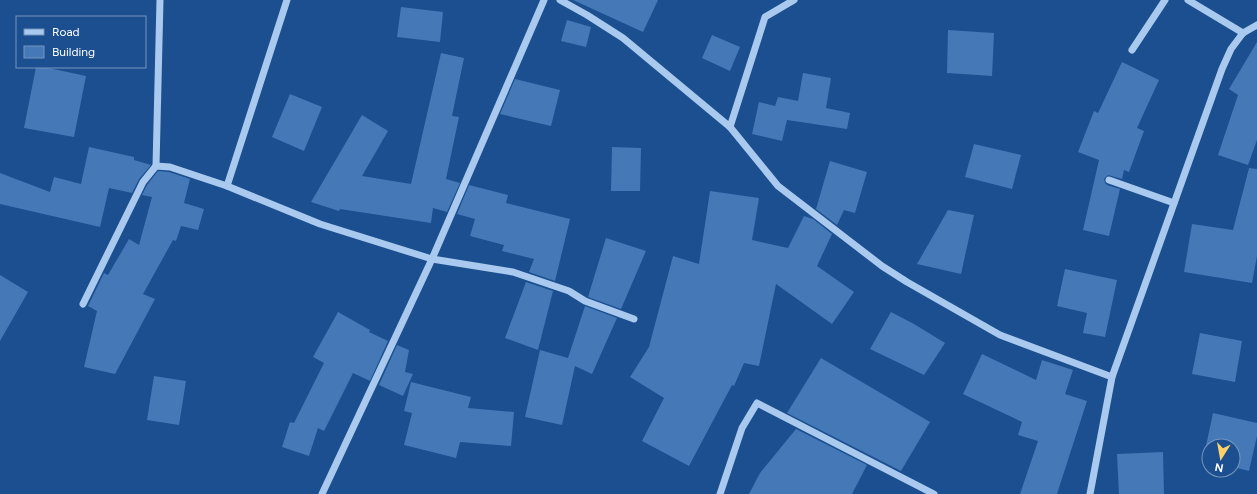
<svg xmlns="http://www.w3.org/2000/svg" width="1257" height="494" font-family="Figtree,sans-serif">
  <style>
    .building { fill: #4478b7 }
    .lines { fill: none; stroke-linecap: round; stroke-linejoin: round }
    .minor { stroke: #a9c9ee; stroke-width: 7 }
  </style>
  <rect width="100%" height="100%" fill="#1b4f8f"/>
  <g class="building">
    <polygon points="573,0 658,0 643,32"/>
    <polygon points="401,7 443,12 440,42 397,37"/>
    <polygon points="567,20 591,27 586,47 561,41"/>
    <polygon points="948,30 994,33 992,76 947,73"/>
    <polygon points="712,35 740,47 730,71 702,58"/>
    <polygon points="1257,42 1257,140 1248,165 1218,155 1238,95 1229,89"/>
    <polygon points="441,53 464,58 452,116 459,117 446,179 460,183 447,212 433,208 431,223 340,209 339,211 311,202 362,115 388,131 362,176 411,184"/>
    <polygon points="1122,62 1159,80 1137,128 1144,131 1129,172 1124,170 1122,179 1108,175 1104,179 1105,183 1107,185 1120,189 1109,236 1083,230 1099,160 1078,152 1094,111 1098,113"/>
    <polygon points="36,67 44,67 86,76 74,137 24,128"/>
    <polygon points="803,73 831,78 826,108 850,113 847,129 787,120 782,141 752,134 759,102 775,106 778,97 798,101"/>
    <polygon points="515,79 560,90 551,126 500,114"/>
    <polygon points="290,94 322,107 304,151 272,137"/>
    <polygon points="974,144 1021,155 1012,189 965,177"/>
    <polygon points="89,147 134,157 134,160 151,165 139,179 132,193 109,188 100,227 0,204 0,173 50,192 54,177 81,184"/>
    <polygon points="612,147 641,148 640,191 611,191"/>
    <polygon points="830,161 867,172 855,213 844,210 837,225 816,209"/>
    <polygon points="1249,168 1257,169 1257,256 1252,283 1184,272 1192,224 1233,230"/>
    <polygon points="158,171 169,172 190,179 184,203 204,209 198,230 181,226 176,241 173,240 143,294 155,299 115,374 84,367 97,311 88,306 104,273 108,275 129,239 139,245 152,197 142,195 147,185"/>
    <polygon points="469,185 508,195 506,203 570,219 555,281 529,272 534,259 502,251 504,245 470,236 475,219 457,214"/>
    <polygon points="710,191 759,198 752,240 788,248 804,216 813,219 832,234 817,266 854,292 832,324 776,284 759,366 744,363 734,386 732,385 689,466 642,441 664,398 630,377 649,347 673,256 699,264"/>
    <polygon points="948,210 974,215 961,274 917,264"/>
    <polygon points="606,238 646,251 621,309 588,297"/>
    <polygon points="1065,269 1117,280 1105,337 1083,333 1087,313 1057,306"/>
    <polygon points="0,275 28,292 0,341"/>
    <polygon points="526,282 553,291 538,350 505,338"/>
    <polygon points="585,306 617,318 592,374 575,366 562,425 525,417 540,350 568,358"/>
    <polygon points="338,312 370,330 369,332 388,341 370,381 353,373 324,431 318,428 309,456 282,447 290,422 294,423 324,363 313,357"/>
    <polygon points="891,312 914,324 945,343 924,375 870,349"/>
    <polygon points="1200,333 1242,341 1235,382 1192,374"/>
    <polygon points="397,345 409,350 405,372 413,374 403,396 379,385"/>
    <polygon points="982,354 1036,380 1042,360 1073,370 1065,394 1087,401 1057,494 1020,494 1038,441 1018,435 1022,422 963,394"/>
    <polygon points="821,358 930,422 901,471 787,413"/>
    <polygon points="154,376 186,381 179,425 147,420"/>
    <polygon points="411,382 471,397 468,408 514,412 511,446 460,442 456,458 404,445 412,413 404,411"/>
    <polygon points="1213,413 1257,423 1257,436 1249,471 1233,467 1233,446 1209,446 1209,462 1203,460"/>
    <polygon points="796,429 867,465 852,494 749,494 760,473"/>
    <polygon points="1163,452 1164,494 1119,494 1117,454"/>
  </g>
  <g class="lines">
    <g class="minor">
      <polyline points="560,0 587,15 623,38 730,127 778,186 882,266 907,282 1000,335 1112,377"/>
      <polyline points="1188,0 1243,33"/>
      <polyline points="1132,50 1165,0"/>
      <polyline points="730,127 765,17 794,0"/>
      <polyline points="156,166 160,0"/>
      <polyline points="1109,180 1174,203"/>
      <polyline points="227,186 287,0"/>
      <polyline points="83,304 143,182 156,166 170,167 227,186 320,224 432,259 513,272 569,291 585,301 634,319"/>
      <polyline points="322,494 432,259 544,0"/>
      <polyline points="720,494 742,428 757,403 934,494"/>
      <polyline points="1090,494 1112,377 1222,69 1231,49 1243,33 1257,25"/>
    </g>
  </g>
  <rect x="16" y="16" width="130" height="52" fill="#1b4f8f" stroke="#7695bc"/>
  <rect x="24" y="29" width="20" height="6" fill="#a9c9ee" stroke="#7695bc"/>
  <text x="52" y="36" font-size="12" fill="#ffffff">Road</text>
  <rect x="24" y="46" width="20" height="12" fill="#4478b7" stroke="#7695bc"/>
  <text x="52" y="56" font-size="12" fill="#ffffff">Building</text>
  <g transform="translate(1221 458) rotate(191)"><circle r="19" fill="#1b4f8f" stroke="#7695bc"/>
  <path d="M0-3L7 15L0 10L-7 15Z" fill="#ffd166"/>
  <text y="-6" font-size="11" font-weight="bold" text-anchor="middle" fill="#ffffff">N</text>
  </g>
</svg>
